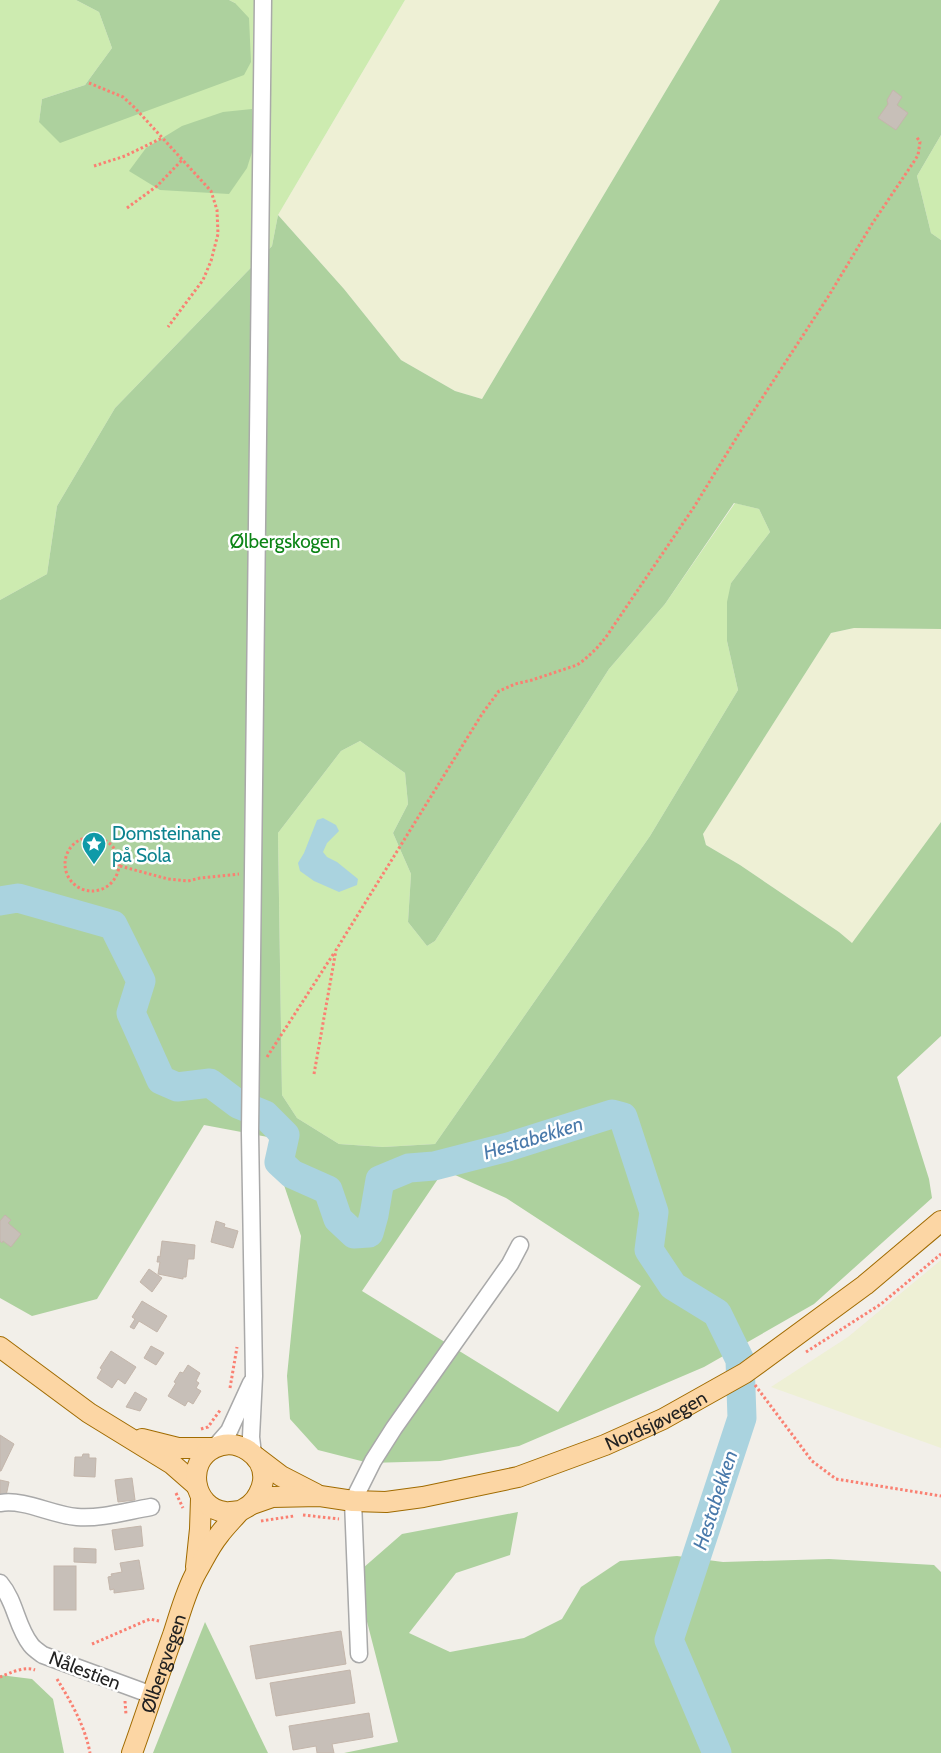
<svg xmlns="http://www.w3.org/2000/svg" width="941" height="1753" font-family="Cabin,sans-serif">
  <style>
    .farmland { fill: #eef0d5 }
    .grass { fill: #cdebb0 }
    .forest { fill: #add19e; fill-rule: evenodd }
    .water { fill: #aad3df }
    .lines { fill: none; stroke-linecap: round; stroke-linejoin: round }
    .river { stroke: #aad3df; stroke-width: 29 }
    .building { fill: #c7bfb8; stroke: #c4b6ab }
    .minor-casing { stroke: #a9a9a9; stroke-width: 19 }
    .major-casing { stroke: #a06b00; stroke-width: 22 }
    .path { stroke: #fa8072; stroke-width: 3; stroke-dasharray: 2.5 2.5; stroke-linecap: butt }
    .minor { stroke: #fff; stroke-width: 16 }
    .major { stroke: #fcd6a4; stroke-width: 20 }
    .labels { text-anchor: middle; stroke-width: 5; stroke-linejoin: round; paint-order: stroke }
    .park-label { font-size: 19px; fill: #0c8416; stroke: #fff }
    .culture-label { font-size: 19px; fill: #0d838f; stroke: #fff; text-anchor: start }
    .street-label { font-size: 19px; fill: #222; stroke: #fff }
    .water-label { font-size: 20px; font-style: italic; fill: #4a7aab; stroke: #fff }
  </style>
  <rect width="100%" height="100%" fill="#f2efe9"/>
  <g class="farmland">
    <polygon points="405,0 720,0 482,399 455,391 401,360 344,289 278,215"/>
    <polygon points="854,628 941,629 941,822 852,944 839,932 740,865 706,845 703,834 831,633"/>
    <polygon points="941,1260 941,1448 771,1387 848,1337"/>
  </g>
  <g class="grass">
    <polygon points="0,0 76,0 99,12 112,48 85,85 42,99 39,122 235,3 229,0 405,0 278,215 272,246 115,408 57,506 47,574 0,600"/>
    <polygon points="941,135 941,240 931,233 917,176"/>
    <polygon points="735,503 759,509 770,532 731,583 727,641 738,690 650,836 435,1144 383,1147 339,1144 297,1118 282,1095 278,833 341,751 360,741 405,773 408,804 393,833 411,874 408,922 427,946 435,941 609,669 665,604"/>
  </g>
  <g class="forest">
    <polygon points="76,0 229,0 235,3 249,18 251,62 244,75 60,143 39,122 42,99 85,85 112,48 99,12"/>
    <path d="M720,0h221v135l-24,41 14,57 10,7v389l-87,-1 -23,5 -128,201 3,11 34,20 99,67 13,11 89,-121v214l-44,41 32,102 3,19 -118,106 -110,63 -185,79 -79,15 -71,2 -51,-13 -28,-31 -3,-43 14,-140 -33,-99 -64,-12 -107,174 -65,17 -32,-18v-698l47,-26 10,-68 58,-98 157,-162 6,-31 66,74 57,71 54,31 27,8zM734,503l25,6 11,23 -39,51 -4,19v39l11,49 -88,146 -215,308 -52,3 -44,-3 -42,-26 -15,-23 -4,-262 63,-82 19,-10 45,32 3,31 -15,29 18,41 -3,48 19,24 8,-5 174,-272 56,-65zM444,1170l62,28 135,88 -83,126 -196,-121z"/>
    <polygon points="252,109 253,149 247,168 229,194 160,190 129,171 146,148 182,126 223,112"/>
    <polygon points="518,1512 510,1555 456,1573 409,1633 450,1652 524,1638 562,1619 581,1587 620,1561 677,1556 723,1562 829,1559 934,1565 941,1572 941,1753 344,1753 398,1742 355,1575 402,1534"/>
    <polygon points="205,1622 268,1753 153,1753"/>
    <polygon points="0,1675 32,1679 53,1699 64,1753 0,1753"/>
  </g>
  <polygon class="water" points="323,818 336,825 339,831 327,843 323,852 327,857 337,862 358,879 357,885 339,892 314,881 300,871 298,863 304,853 317,820"/>
  <g class="lines">
    <polyline class="river" points="0,901 18,898 113,925 141,981 131,1013 161,1080 177,1087 210,1083 238,1104 265,1115 285,1135 279,1162 292,1174 328,1190 338,1219 354,1234 369,1233 374,1215 380,1180 409,1168 434,1166 508,1147 612,1114 623,1117 654,1212 649,1250 673,1286 717,1313 740,1360 742,1418 669,1640 717,1753"/>
  </g>
  <g class="building">
    <polygon points="893,90 902,97 897,105 908,113 896,130 878,118 888,104 887,100"/>
    <polygon points="5,1215 11,1220 8,1223 21,1234 11,1247 3,1241 2,1243 0,1241 0,1221"/>
    <polygon points="216,1221 225,1224 224,1227 238,1231 233,1248 211,1242"/>
    <polygon points="162,1241 195,1245 194,1259 188,1259 186,1277 183,1277 183,1279 158,1274 160,1262 157,1262 158,1256 160,1257"/>
    <polygon points="149,1269 162,1278 152,1292 140,1282"/>
    <polygon points="142,1301 167,1316 157,1332 139,1321 134,1329 130,1327 135,1319 132,1317"/>
    <polygon points="151,1346 164,1353 156,1365 144,1358"/>
    <polygon points="111,1351 136,1367 125,1384 118,1379 112,1388 97,1378 102,1369 100,1368"/>
    <polygon points="188,1365 200,1373 196,1381 199,1383 196,1388 201,1391 193,1404 188,1401 185,1406 168,1396 176,1383 174,1382 180,1372 183,1373"/>
    <polygon points="135,1392 147,1399 140,1411 126,1407"/>
    <polygon points="0,1435 14,1444 1,1471 0,1471"/>
    <polygon points="83,1454 89,1454 89,1458 96,1458 95,1477 74,1476 75,1457 82,1457"/>
    <polygon points="132,1478 135,1500 118,1502 115,1480"/>
    <polygon points="0,1480 9,1482 6,1496 0,1495"/>
    <polygon points="141,1526 143,1546 115,1550 112,1530"/>
    <polygon points="74,1548 96,1549 96,1563 74,1562"/>
    <polygon points="139,1560 144,1589 114,1593 114,1589 110,1590 108,1577 112,1576 111,1574 122,1572 120,1563"/>
    <rect x="54" y="1566" width="22" height="44"/>
    <polygon points="341,1631 346,1664 256,1679 250,1646"/>
    <polygon points="350,1670 355,1703 276,1716 270,1683"/>
    <polygon points="369,1713 373,1737 332,1744 334,1753 317,1753 316,1746 293,1750 289,1726"/>
  </g>
  <g class="lines">
    <defs>
      <g id="minor">
        <polyline points="215,1447 229,1431 251,1383"/>
        <polyline points="253,1454 251,1437 254,1376 250,1133 263,0"/>
        <path d="M0,1503c26,-4 51,12 77,14 24,2 50,-6 74,-10"/>
        <path d="M0,1583c16,19 16,43 31,62 3,4 8,7 12,10l109,40"/>
        <polyline points="359,1654 353,1501 373,1461 394,1428 510,1264 520,1245"/>
      </g>
      <g id="major">
        <polyline points="0,1347 89,1413 172,1464 196,1485"/>
        <polyline points="142,1439 178,1448 213,1448"/>
        <polyline points="256,1457 281,1476 316,1494"/>
        <path id="s1" d="M252,1504l20,-7 48,-1 33,5 33,1 37,-5 95,-20 87,-32 58,-26 82,-46 120,-88 76,-64"/>
        <polyline points="196,1567 200,1529 201,1498"/>
        <path id="s2" d="M132,1753c14,-39 27,-79 41,-118 7,-21 13,-45 24,-64 7,-12 13,-25 22,-36 5,-7 13,-15 19,-22 4,-4 9,-5 13,-9 6,-5 11,-15 12,-23 3,-25 -26,-45 -49,-33 -29,14 -21,60 11,64 5,1 10,-1 15,-1"/>
      </g>
    </defs>
    <use href="#minor" class="minor-casing"/>
    <use href="#major" class="major-casing"/>
    <g class="path">
      <polyline points="89,83 123,97 135,108 211,191 217,210 218,234 211,261 203,280 168,327"/>
      <polyline points="94,166 125,156 162,138"/>
      <polyline points="127,208 157,186 183,159"/>
      <circle cx="92" cy="864" r="27"/>
      <polyline points="120,866 168,879 188,881 200,878 239,874"/>
      <polyline points="267,1057 334,953"/>
      <polyline points="314,1074 336,950 482,714 499,691 515,684 532,680 577,665 584,660 596,649 606,637 694,507 740,432 828,297 872,224 915,160 918,155 920,142 916,136"/>
      <polyline points="806,1352 881,1304 941,1254"/>
      <polyline points="755,1385 812,1461 836,1479 941,1496"/>
      <polyline points="230,1388 237,1347"/>
      <polyline points="201,1429 208,1427 221,1409"/>
      <polyline points="176,1493 183,1508"/>
      <polyline points="303,1515 339,1519"/>
      <polyline points="261,1521 294,1516"/>
      <polyline points="92,1644 150,1619 159,1621"/>
      <path d="M0,1677c10,-4 24,-11 35,-7"/>
      <path d="M57,1679c14,23 28,47 33,74"/>
      <polyline points="125,1701 126,1715"/>
    </g>
    <use href="#minor" class="minor"/>
    <use href="#major" class="major"/>
  </g>
  <defs>
    <symbol id="sight-pin" viewBox="-11 -11 22 30"><path d="M0 17L-7.5 6A9.5 9.5 0 1 1 7.5 6Z" fill="#0f9aa8" stroke="#fff"/><path d="M0-6L1.8-2.2L6-1.7L2.9 1.2L3.7 5.4L0 3.3L-3.7 5.4L-2.9 1.2L-6-1.7L-1.8-2.2Z" fill="#fff"/></symbol>
  </defs>
  <g fill-rule="evenodd">
    <use href="#sight-pin" x="80" y="830" width="28" height="38"/>
  </g>
  <g class="labels">
    <g class="park-label">
      <text x="285" y="548">Ølbergskogen</text>
    </g>
    <g class="culture-label">
      <text x="112" y="840">Domsteinane<tspan x="112" dy="22">på Sola</tspan></text>
    </g>
    <g class="street-label">
      <text dy="7" stroke="none"><textPath href="#s1" startOffset="419">Nordsjøvegen</textPath></text>
      <text dy="7" stroke="none"><textPath href="#s2" startOffset="95">Ølbergvegen</textPath></text>
      <text transform="translate(85 1670) rotate(21)" y="7">Nålestien</text>
    </g>
    <g class="water-label">
      <text transform="translate(533 1138) rotate(-17)" y="7">Hestabekken</text>
      <text transform="translate(715 1500) rotate(-72)" y="7">Hestabekken</text>
    </g>
  </g>
</svg>
